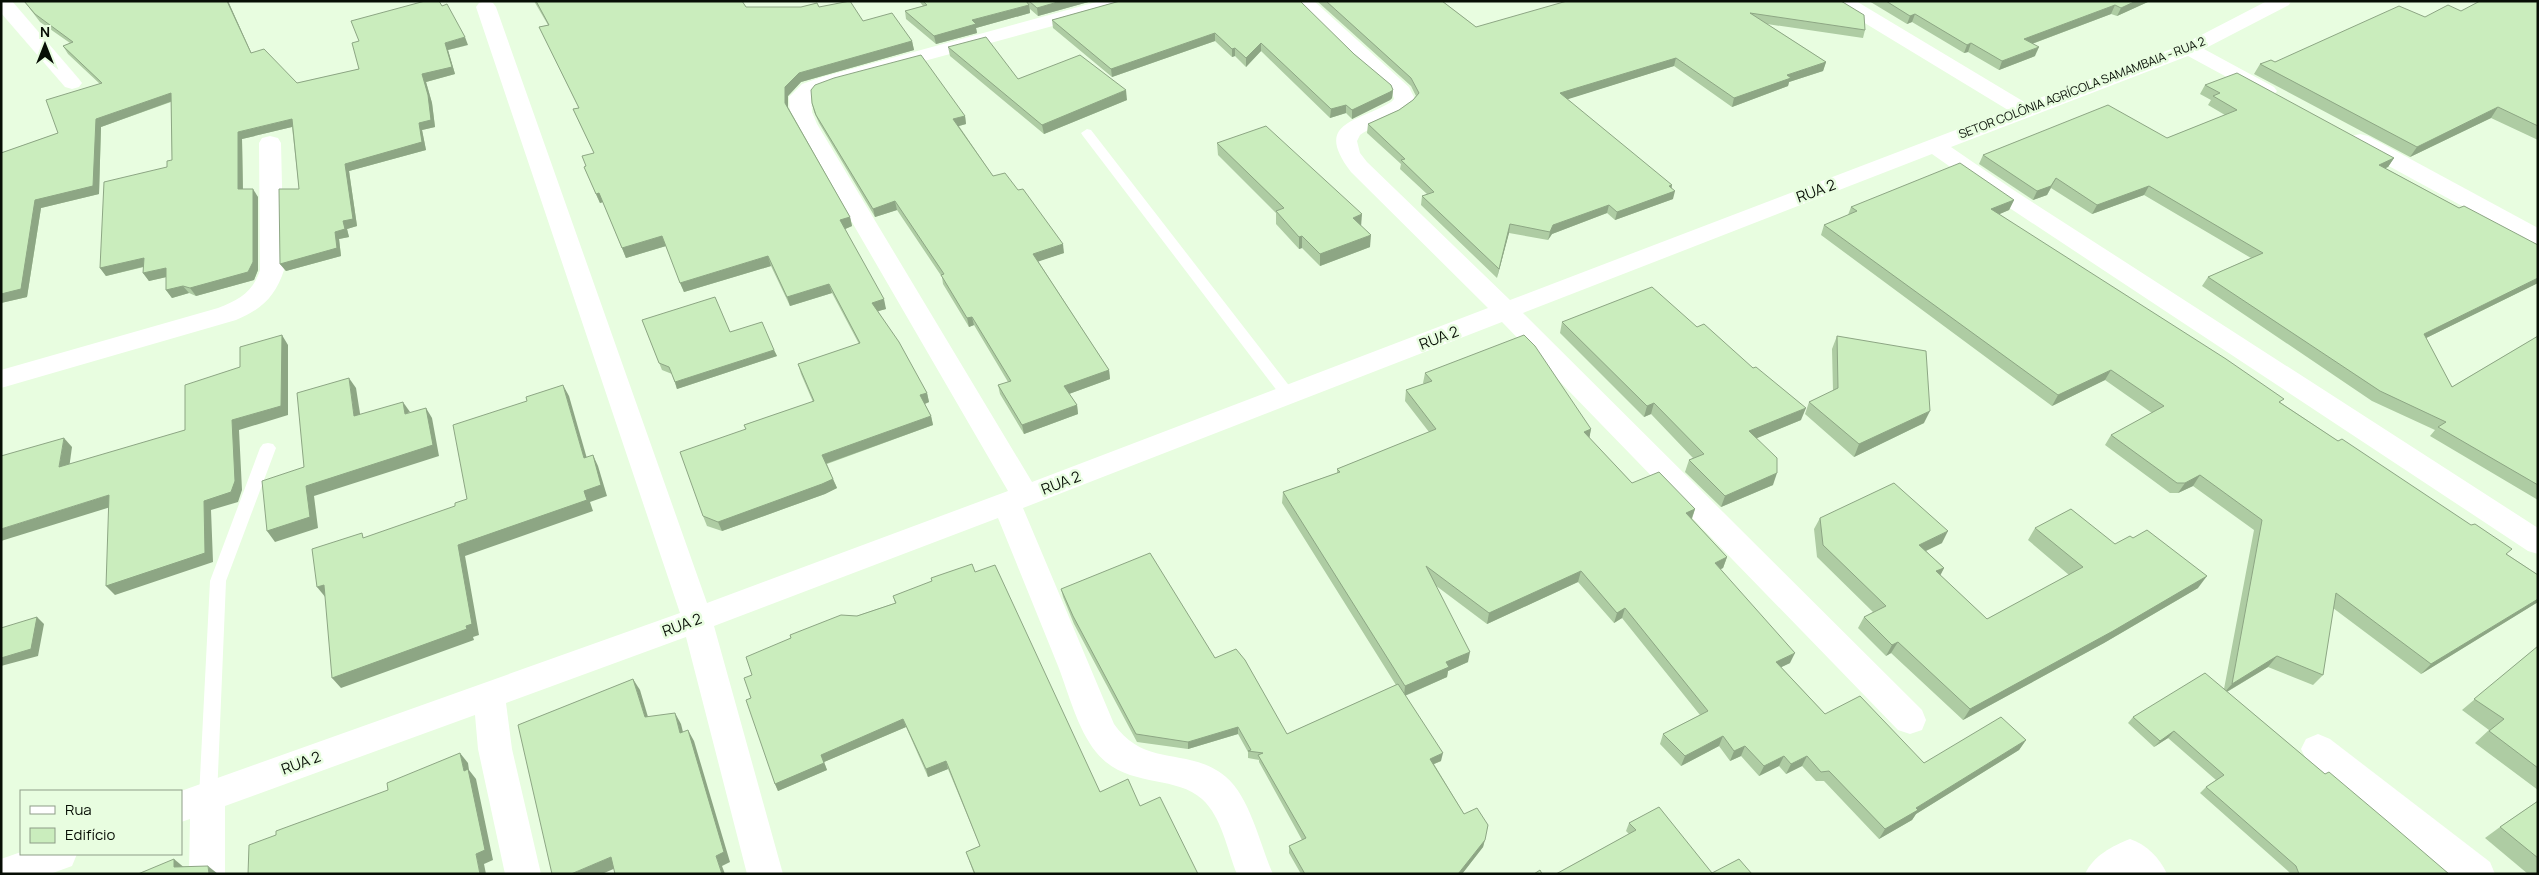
<svg xmlns="http://www.w3.org/2000/svg" width="2539" height="875" font-family="Manrope,sans-serif">
  <style>
    .lines { fill: none; stroke-linecap: round; stroke-linejoin: round }
    .lane { fill: #fff; fill-rule: evenodd }
    .street { fill: #fff; fill-rule: evenodd }
    .wall { fill: #aecca3 }
    .shaded-wall { fill: #8da684 }
    .building { fill: #caedbd; stroke: #8da684 }
    .labels { text-anchor: middle; stroke-width: 5; stroke-linejoin: round; paint-order: stroke }
    .far-street-label { font-size: 12px; fill: #070e05; stroke: #e8fde0 }
    .street-label { font-size: 15px; fill: #070e05; stroke: #e8fde0 }
  </style>
  <rect width="100%" height="100%" fill="#e8fde0"/>
  <g class="lines">
    <g class="lane">
      <polygon points="1087,129 1091,130 1294,392 1296,396 1294,400 1284,400 1083,136 1081,133"/>
      <polygon points="268,443 273,444 276,448 226,581 217,797 215,803 208,805 201,803 199,797 210,581 260,448 263,444"/>
    </g>
    <g class="street">
      <polygon points="1,1 12,1 79,79 82,83 79,87 72,89 65,87 1,13"/>
      <path d="M486,1l7,2 3,4 211,596 301,-112 -213,-367 -5,-12 -1,-15 13,-13 20,-7 278,-76h32l-2,4 -294,80 -20,7 -5,6 1,14 5,12 215,358 456,-174 -137,-136c-38,-50 5,-49 40,-70l3,-3 -2,-7 -37,-31 -62,-60h21l95,86 7,14c-13,18 -39,22 -56,34l-3,6 3,12 7,9 143,138 498,-190 -173,-105 -2,-4h23l170,102 156,-58 85,-44h24l-2,4 -85,44 70,38 3,4 -3,4 -7,2 -7,-2 -72,-39 -237,91 61,42 526,339v26l-10,-3 -532,-352 -64,-45 -409,159 399,397 4,10 -4,10 -12,4 -12,-4 -396,-408 -479,186 91,216c31,45 76,22 112,53 24,20 34,68 47,97h-36c-10,-24 -15,-57 -35,-75 -28,-25 -76,-10 -106,-47 -19,-24 -27,-58 -38,-86 -20,-50 -40,-99 -60,-148l-284,108 69,248h-36l-61,-237 -180,66 6,46 29,125h-36l-27,-125 -3,-34 -250,91v68h-36l1,-55 -9,3v-31l499,-178 -204,-606 3,-4z"/>
      <polygon points="2360,134 2368,136 2538,228 2538,245 2530,243 2352,146 2349,141 2352,136"/>
      <path d="M270,136l8,2 3,5 3,127c-8,26 -23,40 -48,50l-235,68v-18l217,-62c21,-8 35,-16 42,-38l-1,-127 3,-5z"/>
      <polygon points="2318,734 2330,739 2490,862 2495,874 2449,874 2306,759 2301,749 2306,739"/>
      <path d="M2130,839c17,6 29,18 37,35h-82c8,-18 27,-28 45,-35z"/>
      <polygon points="21,852 21,854 77,854 72,866 50,874 1,874 1,859"/>
    </g>
  </g>
  <g class="wall">
    <polygon points="24,1 228,1 251,53 297,83 468,45 448,50 455,74 426,82 432,103 435,127 422,130 426,150 349,171 357,226 347,229 349,237 339,239 341,256 286,271 280,264 299,189 292,127 242,139 243,189 258,197 258,270 254,280 196,296 189,293 172,298 166,290 166,277 149,281 143,273 144,267 106,276 100,268 172,160 171,102 101,127 99,194 41,208 27,297 1,303 1,153 58,133 100,84 68,54 63,46 70,43 40,22"/>
    <polygon points="534,1 742,1 746,7 819,7 863,21 912,41 914,50 801,82 788,96 788,107 850,217 852,226 845,229 886,309 878,311 927,393 929,402 925,404 931,416 933,425 827,464 833,479 837,488 825,494 722,531 707,526 703,516 746,429 744,425 813,402 801,374 798,364 859,344 832,293 790,306 771,266 684,292 666,246 626,258 603,202 600,203 584,167 586,166 594,153 573,109 579,108 539,27 548,25"/>
    <polygon points="919,1 1092,1 1038,16 1030,9 1030,13 976,28 977,33 936,44 906,19 905,11 923,6"/>
    <polygon points="1120,1 1354,54 1393,90 1392,98 1390,100 1352,119 1346,113 1330,118 1261,51 1246,67 1235,56 1232,57 1215,41 1112,77 1053,28 1052,20"/>
    <polygon points="1317,1 1442,1 1476,27 1841,1 1865,30 1863,38 1767,24 1826,62 1823,71 1789,82 1788,86 1732,107 1674,66 1567,99 1672,188 1673,199 1615,220 1607,213 1552,234 1548,240 1509,233 1497,278 1421,205 1422,196 1427,194 1400,169 1401,164 1367,133 1368,124 1399,110 1413,100 1416,96 1411,86"/>
    <polygon points="1869,1 2150,1 2117,16 2111,14 2032,44 2035,56 1999,70 1968,52 1964,53 1912,22 1907,24"/>
    <polygon points="2538,1 2538,140 2491,118 2410,157 2254,74 2260,64 2275,62 2425,17 2461,11"/>
    <polygon points="948,47 1018,79 1127,100 1044,134 950,56"/>
    <polygon points="2205,85 2394,158 2388,167 2385,168 2459,208 2538,245 2538,283 2426,338 2452,387 2538,336 2538,500 2430,436 2435,430 2372,401 2202,286 2208,277 2251,258 2144,195 2092,214 2051,188 2047,195 2033,200 1979,164 1983,155 2167,138 2225,115 2208,105 2211,100 2200,94"/>
    <polygon points="812,103 965,116 966,124 959,126 993,176 1064,253 1038,261 1109,370 1110,379 1069,394 1077,405 1078,414 1024,434 1000,394 998,385 1008,382 974,325 969,327 943,284 942,277 897,210 875,217 819,123 814,112"/>
    <polygon points="1217,143 1370,247 1320,266 1302,248 1299,249 1276,224 1276,213 1218,155"/>
    <polygon points="2014,200 2009,210 1999,214 2538,575 2538,602 2421,674 2333,608 2323,675 2313,685 2268,667 2227,692 2325,774 2449,874 2290,874 2289,872 2200,793 2206,787 2216,780 2168,738 2154,747 2128,723 2133,717 2224,689 2254,530 2193,486 2178,493 2170,493 2105,445 2111,435 2152,413 2105,380 2052,406 1821,235 1824,225 1848,215 1851,207"/>
    <polygon points="642,320 730,332 774,350 777,356 677,389 672,374 662,370"/>
    <polygon points="1562,322 1801,420 1757,438 1773,485 1721,507 1685,472 1689,460 1693,458 1651,414 1644,417 1560,333"/>
    <polygon points="1837,336 1924,423 1854,457 1805,414 1809,402 1833,391 1832,349"/>
    <polygon points="1425,373 1591,429 1589,438 1632,483 1695,509 1692,519 1727,557 1723,568 1720,569 1790,663 1781,667 1825,714 1924,763 2026,740 2019,750 1916,814 1912,820 1879,839 1824,781 1816,781 1802,766 1786,774 1779,766 1759,776 1741,756 1730,761 1719,746 1681,766 1660,744 1663,734 1700,715 1622,618 1614,623 1578,582 1487,624 1435,585 1468,662 1448,671 1447,677 1405,696 1441,761 1434,764 1464,814 1488,825 1483,847 1462,874 1301,874 1289,853 1289,846 1302,840 1259,762 1259,760 1248,758 1248,752 1238,734 1188,749 1137,742 1074,624 1063,597 1061,589 1215,658 1287,734 1396,685 1282,503 1283,492 1337,473 1337,469 1429,432 1405,401 1406,390 1424,384 1423,383"/>
    <polygon points="1820,518 1942,543 1926,551 1944,568 1940,575 1987,619 2069,575 2028,540 2035,528 2115,544 2198,588 2104,643 1963,720 1891,653 1886,656 1858,628 1864,617 1873,612 1817,557 1814,529"/>
    <polygon points="975,572 1100,792 1140,806 1198,874 974,874 966,852 980,846 948,769 928,777 906,727 824,762 827,770 778,791 775,784 751,698 752,675 791,638 895,603 893,596"/>
    <polygon points="2538,646 2538,790 2475,743 2489,730 2462,710"/>
    <polygon points="2538,801 2538,874 2528,874 2485,838 2500,827"/>
    <polygon points="1629,823 1712,873 1556,874 1629,834 1626,831"/>
  </g>
  <g class="shaded-wall">
    <polygon points="227,1 228,1 255,61 251,53"/>
    <polygon points="1061,1 1092,1 1038,16 1037,8"/>
    <polygon points="2136,1 2150,1 2117,16 2121,8"/>
    <polygon points="1029,5 1030,13 976,28 977,33 936,44 934,36 972,20"/>
    <polygon points="2115,5 2111,14 2021,48 2024,39"/>
    <polygon points="1915,14 1912,22 1907,24 1910,16"/>
    <polygon points="1215,33 1215,41 1112,77 1111,69"/>
    <polygon points="465,37 468,45 448,50 455,74 426,82 432,103 435,127 422,130 426,150 349,171 357,226 347,229 349,237 339,239 341,256 286,271 280,264 335,232 343,221 345,164 419,123 422,74 445,43"/>
    <polygon points="912,41 914,50 801,82 788,96 788,112 785,103 785,87 799,73"/>
    <polygon points="1261,43 1261,51 1246,67 1246,58"/>
    <polygon points="1971,43 1968,52 1964,53 1967,45"/>
    <polygon points="2039,47 2035,56 1999,70 2002,61"/>
    <polygon points="1235,48 1235,56 1232,57 1232,49"/>
    <polygon points="1676,58 1674,66 1559,102 1560,93"/>
    <polygon points="1826,62 1823,71 1789,82 1788,86 1732,107 1734,98 1787,75"/>
    <polygon points="1126,90 1127,100 1044,134 1042,125"/>
    <polygon points="1393,90 1392,98 1390,100 1352,119 1352,110"/>
    <polygon points="171,93 175,100 101,127 99,194 41,208 27,297 1,303 1,294 35,200 96,119"/>
    <polygon points="1346,105 1346,113 1330,118 1331,109"/>
    <polygon points="2498,107 2491,118 2410,157 2417,147"/>
    <polygon points="965,116 966,124 955,127 953,119"/>
    <polygon points="292,119 296,126 242,139 243,197 238,189 238,132"/>
    <polygon points="2394,158 2388,167 2373,174 2379,165"/>
    <polygon points="2056,178 2047,195 2033,200 2037,191"/>
    <polygon points="1672,185 1671,192 1675,191 1673,199 1615,220 1617,212"/>
    <polygon points="2149,186 2144,195 2092,214 2097,205"/>
    <polygon points="253,189 258,197 258,270 254,280 196,296 190,288"/>
    <polygon points="599,193 603,202 600,203 596,194"/>
    <polygon points="2014,200 2009,210 1986,220 1991,209"/>
    <polygon points="895,201 897,210 875,217 873,209"/>
    <polygon points="1609,205 1607,213 1552,234 1548,240 1550,232 1553,225"/>
    <polygon points="1362,214 1361,227 1353,218"/>
    <polygon points="850,217 852,226 843,230 840,220"/>
    <polygon points="1510,224 1509,233 1497,278 1499,269"/>
    <polygon points="1371,235 1370,247 1320,266 1320,254"/>
    <polygon points="662,236 666,246 626,258 622,248"/>
    <polygon points="1302,236 1302,248 1299,249 1299,237"/>
    <polygon points="1063,244 1064,253 1034,263 1033,254"/>
    <polygon points="768,256 771,266 684,292 680,283"/>
    <polygon points="144,258 150,265 106,276 100,268"/>
    <polygon points="166,268 171,276 149,281 143,273"/>
    <polygon points="2538,278 2538,283 2416,343 2424,334"/>
    <polygon points="829,284 832,293 790,306 787,297"/>
    <polygon points="183,286 189,293 172,298 166,290"/>
    <polygon points="884,299 886,309 875,312 872,303"/>
    <polygon points="972,317 974,325 969,327 967,318"/>
    <polygon points="282,335 288,345 288,415 239,430 242,490 238,502 211,510 213,562 115,595 106,586 204,501 232,420"/>
    <polygon points="774,350 777,356 677,389 675,382"/>
    <polygon points="1109,370 1110,379 1066,395 1064,386"/>
    <polygon points="2111,370 2105,380 2052,406 2058,395"/>
    <polygon points="349,378 356,388 362,426 354,416"/>
    <polygon points="563,385 569,396 590,469 584,458"/>
    <polygon points="927,393 929,402 922,405 920,395"/>
    <polygon points="403,402 410,412 405,414"/>
    <polygon points="1654,403 1651,414 1644,417 1647,406"/>
    <polygon points="1077,405 1078,414 1024,434 1022,425"/>
    <polygon points="426,408 432,418 439,456 314,496 318,528 275,542 267,531 306,486"/>
    <polygon points="1806,408 1801,420 1745,443 1749,431"/>
    <polygon points="1930,411 1924,423 1854,457 1859,444"/>
    <polygon points="931,416 933,425 825,464 822,455"/>
    <polygon points="1591,429 1589,440 1584,432"/>
    <polygon points="64,438 72,447 68,476 59,467"/>
    <polygon points="593,455 598,466 607,496 590,502 593,511 465,556 479,635 473,637 474,640 341,688 332,678 458,545"/>
    <polygon points="1777,473 1773,485 1721,507 1725,496"/>
    <polygon points="2200,475 2193,486 2178,493 2185,483"/>
    <polygon points="833,479 837,488 825,494 722,531 718,522"/>
    <polygon points="109,495 117,505 1,541 1,529"/>
    <polygon points="1695,509 1691,520 1686,513"/>
    <polygon points="1948,531 1942,543 1913,557 1919,545"/>
    <polygon points="1727,557 1723,568 1711,574 1715,563"/>
    <polygon points="1944,568 1938,580 1936,571"/>
    <polygon points="1581,571 1578,582 1487,624 1489,613"/>
    <polygon points="2207,576 2198,588 2104,643 1963,720 1970,709"/>
    <polygon points="324,585 326,598 317,587"/>
    <polygon points="2538,599 2538,602 2421,674 2431,664"/>
    <polygon points="1625,608 1622,618 1614,623 1617,613"/>
    <polygon points="37,617 44,624 38,656 1,666 1,658"/>
    <polygon points="1898,642 1891,653 1886,656 1892,645"/>
    <polygon points="1470,652 1468,662 1448,671 1447,677 1404,696 1405,686 1446,662"/>
    <polygon points="1795,653 1790,663 1771,672 1776,662"/>
    <polygon points="2277,656 2268,667 2223,694 2232,684"/>
    <polygon points="633,679 640,690 651,727 645,717"/>
    <polygon points="675,713 681,724 686,744 680,733"/>
    <polygon points="903,719 906,727 824,762 827,770 778,791 775,784 821,755"/>
    <polygon points="1238,727 1238,734 1188,749 1188,742"/>
    <polygon points="688,730 694,741 730,862 722,866 725,874 722,874 716,856"/>
    <polygon points="2174,731 2168,738 2154,747 2160,741"/>
    <polygon points="1723,736 1719,746 1681,766 1685,756"/>
    <polygon points="2026,740 2019,750 1916,814 1912,820 1879,839 1885,829 1916,808"/>
    <polygon points="1745,746 1741,756 1730,761 1734,751"/>
    <polygon points="460,753 468,763 469,770 476,779 493,860 484,864 486,874 480,874 476,854 464,771"/>
    <polygon points="1443,753 1441,761 1429,766 1430,759"/>
    <polygon points="1784,756 1779,766 1759,776 1764,766"/>
    <polygon points="1807,756 1802,766 1786,774 1791,764"/>
    <polygon points="946,761 948,769 928,777 926,769"/>
    <polygon points="1485,840 1483,847 1462,874 1458,874"/>
    <polygon points="611,857 618,867 602,874 571,874"/>
    <polygon points="174,859 186,869 174,867"/>
    <polygon points="208,866 218,874 209,874"/>
  </g>
  <g class="building">
    <polygon points="24,1 227,1 251,53 264,49 297,83 359,69 352,43 359,41 351,21 425,1 439,1 442,6 447,4 465,37 445,43 452,67 422,74 428,95 431,120 419,123 422,142 345,164 353,219 343,221 345,229 335,232 337,248 280,264 279,189 299,189 292,119 238,132 238,189 253,189 253,262 248,272 190,288 183,286 166,290 166,268 143,273 144,258 100,268 104,182 167,167 167,161 172,160 171,93 96,119 93,186 35,200 21,289 1,294 1,153 58,133 46,100 102,83 63,46 73,42 35,14"/>
    <polygon points="536,1 742,1 746,7 801,7 817,3 819,7 850,1 863,21 892,13 912,41 799,73 785,87 785,103 850,217 840,220 884,299 872,303 899,342 927,393 920,395 931,416 822,455 833,479 822,484 718,522 703,516 680,452 746,429 744,425 814,401 798,364 860,343 829,284 787,297 768,256 680,283 662,236 622,248 599,193 596,194 584,167 586,166 582,156 594,153 573,109 579,108 539,27 549,25"/>
    <polygon points="923,1 1026,1 1029,5 972,20 976,24 934,36 905,11 927,5"/>
    <polygon points="1029,1 1061,1 1037,8"/>
    <polygon points="1120,1 1300,1 1354,54 1391,85 1393,90 1390,92 1352,110 1346,105 1331,109 1261,43 1246,58 1235,48 1232,49 1215,33 1111,69 1052,20"/>
    <polygon points="1326,1 1442,1 1476,27 1567,1 1841,1 1864,15 1865,30 1750,13 1826,62 1787,75 1791,78 1734,98 1676,58 1560,93 1672,185 1669,186 1675,191 1617,212 1609,205 1553,225 1550,232 1510,224 1499,269 1422,196 1434,192 1401,160 1405,159 1368,124 1399,110 1413,100 1419,93 1411,78"/>
    <polygon points="1886,1 2136,1 2121,8 2115,5 2024,39 2039,47 2002,61 1971,43 1967,45 1915,14 1910,16"/>
    <polygon points="2480,1 2538,1 2538,126 2498,107 2417,147 2260,64 2271,60 2275,62 2399,6 2425,17 2448,5 2461,11"/>
    <polygon points="986,37 1018,79 1080,55 1126,90 1042,125 948,47"/>
    <polygon points="921,55 965,116 953,119 993,176 1005,173 1018,190 1023,189 1063,244 1033,254 1109,370 1064,386 1077,405 1022,425 998,385 1011,381 972,317 967,318 941,275 944,274 895,201 873,209 816,115 812,103 811,90 815,85 834,78"/>
    <polygon points="2237,73 2394,158 2379,165 2459,208 2464,206 2538,245 2538,278 2424,334 2452,387 2538,336 2538,485 2438,427 2446,422 2380,391 2208,277 2263,253 2149,186 2097,205 2056,178 2051,186 2037,191 1983,155 2108,105 2167,138 2237,110 2213,96 2220,93 2205,85"/>
    <polygon points="1266,126 1362,214 1353,218 1371,235 1320,254 1302,236 1299,237 1276,211 1284,208 1217,143"/>
    <polygon points="1960,163 2014,200 1991,209 2226,359 2284,399 2279,402 2338,441 2342,439 2471,525 2475,524 2512,549 2506,554 2538,575 2538,599 2431,664 2336,593 2323,675 2277,656 2232,684 2262,520 2200,475 2185,483 2177,483 2111,435 2164,406 2111,370 2058,395 1824,225 1857,211 1851,207"/>
    <polygon points="1652,287 1697,327 1704,324 1753,368 1756,367 1806,408 1749,431 1777,458 1777,473 1725,496 1689,460 1704,454 1654,403 1647,406 1562,322"/>
    <polygon points="715,297 730,332 762,322 774,350 675,382 669,367 659,363 642,320"/>
    <polygon points="282,335 281,406 232,420 235,481 231,492 204,501 205,553 106,586 109,495 1,529 1,456 64,438 59,467 185,430 185,385 240,367 240,347"/>
    <polygon points="1524,335 1535,346 1591,429 1584,432 1632,483 1659,472 1695,509 1686,513 1727,557 1715,563 1795,653 1776,662 1825,714 1860,696 1924,763 2001,717 2026,740 1916,808 1918,810 1885,829 1829,771 1821,772 1807,756 1791,764 1784,756 1764,766 1745,746 1734,751 1723,736 1685,756 1663,734 1708,711 1625,608 1617,613 1581,571 1489,613 1426,566 1470,652 1446,662 1449,667 1405,686 1283,492 1340,472 1337,469 1436,429 1406,390 1432,381 1425,373"/>
    <polygon points="1837,336 1926,351 1930,411 1859,444 1809,402 1838,388"/>
    <polygon points="349,378 354,416 403,402 405,414 426,408 433,445 306,486 310,517 267,531 262,481 304,467 297,393"/>
    <polygon points="563,385 584,458 593,455 601,485 584,491 587,500 458,545 472,624 466,626 467,629 332,678 324,585 317,587 312,549 362,533 363,538 455,506 455,503 467,499 453,425 527,401 526,397"/>
    <polygon points="1894,483 1948,531 1919,545 1944,568 1936,571 1987,619 2083,567 2035,528 2071,509 2115,544 2130,536 2133,538 2147,530 2207,576 2113,631 1970,709 1898,642 1892,645 1864,617 1886,606 1823,545 1820,518"/>
    <polygon points="1150,553 1215,658 1236,649 1245,660 1287,734 1398,684 1443,753 1430,759 1464,814 1477,808 1488,825 1485,840 1458,874 1305,874 1289,846 1306,838 1258,755 1263,753 1248,751 1251,750 1238,727 1188,742 1136,734 1073,616 1061,589"/>
    <polygon points="972,564 975,572 995,565 1100,792 1128,779 1140,806 1160,797 1198,874 975,874 966,852 980,846 946,761 926,769 903,719 821,755 824,763 775,784 746,700 751,698 744,678 752,675 746,657 791,638 790,635 841,615 857,616 896,603 893,596 932,581 931,578"/>
    <polygon points="37,617 31,649 1,658 1,628"/>
    <polygon points="2538,646 2538,768 2489,731 2504,719 2474,699"/>
    <polygon points="2205,673 2325,774 2329,772 2393,826 2449,874 2299,874 2296,866 2206,787 2224,775 2174,731 2160,741 2133,717"/>
    <polygon points="633,679 645,717 675,713 680,733 688,730 724,852 716,856 722,874 615,874 611,857 571,874 552,874 518,725"/>
    <polygon points="460,753 464,771 468,769 485,850 476,854 480,874 248,874 249,845 276,835 276,831 388,790 387,783"/>
    <polygon points="2538,801 2538,858 2500,827"/>
    <polygon points="1659,807 1712,873 1739,859 1752,874 1556,874 1636,830 1629,823"/>
    <polygon points="174,859 174,867 208,866 209,874 138,874"/>
    <polygon points="1540,870 1542,874 1534,874"/>
  </g>
  <g class="labels">
    <g class="far-street-label">
      <text transform="translate(2082 88) rotate(-21)" y="4">SETOR COLÔNIA AGRÍCOLA SAMAMBAIA - RUA 2</text>
    </g>
    <g class="street-label">
      <text transform="translate(1816 191) rotate(-20)" y="5">RUA 2</text>
      <text transform="translate(1439 338) rotate(-21)" y="5">RUA 2</text>
      <text transform="translate(1061 483) rotate(-21)" y="5">RUA 2</text>
      <text transform="translate(682 625) rotate(-20)" y="5">RUA 2</text>
      <text transform="translate(301 763) rotate(-20)" y="5">RUA 2</text>
    </g>
  </g>
  <rect width="2539" height="875" fill="none" stroke="#070e05" stroke-width="5"/>
  <rect x="20" y="790" width="162" height="65" fill="#e8fde0" stroke="#8e9d88"/>
  <rect x="30" y="806" width="25" height="8" fill="#ffffff" stroke="#8e9d88"/>
  <text x="65" y="815" font-size="15" fill="#070e05">Rua</text>
  <rect x="30" y="828" width="25" height="15" fill="#caedbd" stroke="#8e9d88"/>
  <text x="65" y="840" font-size="15" fill="#070e05">Edifício</text>
  <g transform="translate(45 45)" stroke="#e8fde0" stroke-width="4" paint-order="stroke">
  <path d="M0-4L9 19L0 12L-9 19Z" fill="#070e05"/>
  <text y="-8" font-size="14" font-weight="bold" text-anchor="middle" fill="#070e05">N</text>
  </g>
</svg>
